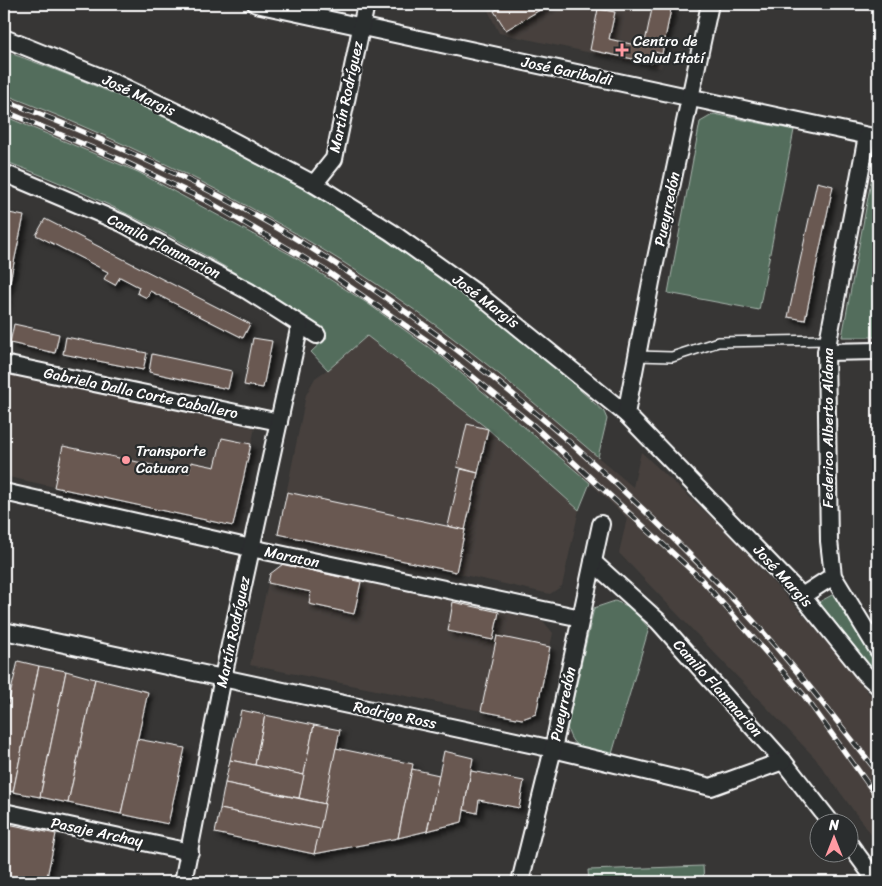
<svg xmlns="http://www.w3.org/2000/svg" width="882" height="886" font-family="Sriracha,sans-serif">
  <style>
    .built { fill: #46403d }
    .green { fill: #536d5c; stroke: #a9b6ae }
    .building { fill: #695851; stroke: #fff; filter: url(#shadow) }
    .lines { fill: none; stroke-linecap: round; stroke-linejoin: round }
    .service-casing { stroke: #fff; stroke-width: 12 }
    .minor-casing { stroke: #fff; stroke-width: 20 }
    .service { stroke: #2a2d2e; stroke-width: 9 }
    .minor { stroke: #2a2d2e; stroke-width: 16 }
    .rail-casing { stroke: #fff; stroke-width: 5.5 }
    .rail { stroke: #2a2d2e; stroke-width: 4; stroke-dasharray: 11; stroke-linecap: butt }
    .poi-dot { fill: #ff9aa2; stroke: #2a2d2e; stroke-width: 2 }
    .labels { text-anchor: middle; stroke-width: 4.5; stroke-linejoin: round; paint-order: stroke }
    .poi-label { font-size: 15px; fill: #fff; stroke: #2a2d2e; text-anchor: start }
    .street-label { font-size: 15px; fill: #fff; stroke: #2a2d2e }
  </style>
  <defs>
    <filter id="shadow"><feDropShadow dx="4.5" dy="4.5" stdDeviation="2.5" flood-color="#0009"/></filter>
  </defs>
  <rect width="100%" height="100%" fill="#373635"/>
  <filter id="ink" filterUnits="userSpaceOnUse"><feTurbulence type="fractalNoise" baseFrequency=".02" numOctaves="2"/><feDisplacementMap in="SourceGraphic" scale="10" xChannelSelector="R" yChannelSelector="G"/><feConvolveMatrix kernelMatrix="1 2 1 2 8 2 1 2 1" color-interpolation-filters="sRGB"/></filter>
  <g filter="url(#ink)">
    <g class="built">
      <polygon points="485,4 674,4 661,68 499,33"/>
      <polygon points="4,94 60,116 148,155 243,203 318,247 388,291 458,342 517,388 633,487 641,452 723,528 808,620 878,704 878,844 815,758 619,553 627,518 590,483 442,357 367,303 293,256 225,217 138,172 4,116"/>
      <polygon points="367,336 488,429 579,510 562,586 550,594 278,534 306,395 315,378 328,369"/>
      <polygon points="4,372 255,428 233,526 4,476"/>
      <polygon points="283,564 543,621 553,633 536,714 522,719 250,665 270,574"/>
    </g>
    <g class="green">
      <path d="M4,51c220,77 430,202 600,361l3,7 -9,38c-68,-58 -136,-116 -211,-166 -119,-81 -249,-145 -383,-197z"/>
      <polygon points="714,114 794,130 759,310 668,293 700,122"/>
      <path d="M4,116l134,56 155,84 74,47 75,54 148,126 -11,27 -91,-81 -121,-93 -39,34 -17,-18 15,-14 -3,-9c-99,-67 -206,-127 -319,-168z"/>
      <polygon points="877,149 878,337 842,337"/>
      <path d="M832,595c10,4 44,56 46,67 1,5 0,11 0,15l-59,-75z"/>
      <path d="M615,601l15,6 19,21 -37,126c-23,-4 -39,-1 -45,-27l27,-119z"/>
      <polygon points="703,866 704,882 589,882 588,870"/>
    </g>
    <g class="building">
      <polygon points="506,4 550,4 506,30 494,11"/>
      <polygon points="653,4 672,4 662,54 655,52 652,63 590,50 598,9 615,12 609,39 644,47"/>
      <polygon points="817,182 833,186 805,320 788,317"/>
      <polygon points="4,212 24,216 4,309"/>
      <polygon points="45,219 250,324 243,338 150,291 147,298 137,293 139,287 120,277 115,285 104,279 108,272 36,235"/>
      <polygon points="14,324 59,334 55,353 10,343"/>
      <polygon points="66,337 147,353 143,370 63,354"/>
      <polygon points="253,338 272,341 263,388 244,385"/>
      <polygon points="152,354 232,371 228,389 149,372"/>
      <polygon points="467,424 488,429 478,473 457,467"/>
      <polygon points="222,438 251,444 233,526 54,487 63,446 189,473 191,462 215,467"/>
      <polygon points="461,469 478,473 465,530 448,526"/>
      <polygon points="287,492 465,530 456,572 278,534"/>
      <polygon points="283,564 361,582 354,614 309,604 311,592 268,583 270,574"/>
      <polygon points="453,602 499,612 493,640 448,631"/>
      <polygon points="497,636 550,647 536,714 522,719 481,711"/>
      <polygon points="18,661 39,666 13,792 4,790 4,721"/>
      <polygon points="39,666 66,671 40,797 13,792"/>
      <polygon points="66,671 95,679 68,803 40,797"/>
      <polygon points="95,679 148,692 121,814 68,803"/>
      <polygon points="241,710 265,715 255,765 230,760"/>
      <polygon points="265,715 314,725 304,775 255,765"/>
      <polygon points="314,725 340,730 325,804 299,798"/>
      <polygon points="137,739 185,748 168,824 121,814"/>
      <polygon points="336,748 413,764 398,838 314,854"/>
      <polygon points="444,751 473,758 462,822 427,831"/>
      <polygon points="230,760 304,775 299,798 225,783"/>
      <polygon points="412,769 439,775 427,831 398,838"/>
      <polygon points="471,771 524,781 519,808 479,800 477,813 464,810"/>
      <polygon points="225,783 325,804 320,829 220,809"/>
      <polygon points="220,809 320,829 314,854 215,833"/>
      <polygon points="4,823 8,824 4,846"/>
      <polygon points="8,824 56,834 46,882 4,882 4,846"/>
    </g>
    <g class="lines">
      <defs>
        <polyline id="service" points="637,356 672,357 718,342 828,340"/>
        <g id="minor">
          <polyline points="256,4 878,138"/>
          <polyline points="4,38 113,82 199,123 314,184 391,232 479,295 626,414 802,596 864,673 878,686"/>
          <polyline points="867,136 826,352 829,541 833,576 878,650"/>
          <polyline points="4,173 122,223 248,291 317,335"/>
          <polyline points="314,184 334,159 366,4"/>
          <polyline points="826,352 878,351"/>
          <polyline points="4,364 279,422"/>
          <polyline points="626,414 651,282 710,4"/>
          <polyline points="4,492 251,548 581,618"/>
          <polyline points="593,562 658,621 783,761 832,824"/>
          <polyline points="802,596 833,576"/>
          <polyline points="4,631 553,749 711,787 783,761"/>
          <polyline points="4,812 190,852"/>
          <polyline points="850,845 877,882"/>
          <polyline points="183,882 223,677 300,325"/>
          <polyline points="520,882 553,749 601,524"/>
        </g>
      </defs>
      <use href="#service" class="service-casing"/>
      <use href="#minor" class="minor-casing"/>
      <use href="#service" class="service"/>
      <use href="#minor" class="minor"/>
      <defs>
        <g id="rail">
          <path d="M4,100c99,38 197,82 289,137 152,93 289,208 414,335 62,62 117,132 171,201"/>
          <polyline points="4,111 121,160 209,202 328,272 432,344 534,426 701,579 803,694 878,798"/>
        </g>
      </defs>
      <use href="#rail" class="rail-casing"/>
      <use href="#rail" class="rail"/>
    </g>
  </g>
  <g class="poi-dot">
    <path d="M619.5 42.5h5v5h5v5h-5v5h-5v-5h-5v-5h5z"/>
    <circle cx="126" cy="460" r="5"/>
  </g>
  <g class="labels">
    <g class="poi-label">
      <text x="633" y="46">Centro de<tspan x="633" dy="17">Salud Itatí</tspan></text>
      <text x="136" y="456">Transporte<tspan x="136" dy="17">Catuara</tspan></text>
    </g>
    <g class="street-label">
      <text transform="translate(567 71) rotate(12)" y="5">José Garibaldi</text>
      <text transform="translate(139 95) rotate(25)" y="5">José Margis</text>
      <text transform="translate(346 97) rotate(-78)" y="5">Martín Rodríguez</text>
      <text transform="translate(667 209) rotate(-78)" y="5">Pueyrredón</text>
      <text transform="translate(164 246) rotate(27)" y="5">Camilo Flammarion</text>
      <text transform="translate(486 301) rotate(37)" y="5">José Margis</text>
      <text transform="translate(141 393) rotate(12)" y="5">Gabriela Dalla Corte Caballero</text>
      <text transform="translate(828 428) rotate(-90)" y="5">Federico Alberto Aldana</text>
      <text transform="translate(292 557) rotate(12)" y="5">Maraton</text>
      <text transform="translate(783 576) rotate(47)" y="5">José Margis</text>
      <text transform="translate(233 632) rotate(-78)" y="5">Martín Rodríguez</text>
      <text transform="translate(718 688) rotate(48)" y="5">Camilo Flammarion</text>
      <text transform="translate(563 704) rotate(-78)" y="5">Pueyrredón</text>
      <text transform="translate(395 715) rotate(12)" y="5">Rodrigo Ross</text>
      <text transform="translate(97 832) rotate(12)" y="5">Pasaje Archay</text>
    </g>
  </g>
  <rect width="882" height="886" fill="none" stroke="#2a2d2e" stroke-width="20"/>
  <rect x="10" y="10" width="862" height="866" fill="none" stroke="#fff" stroke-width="2" filter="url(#ink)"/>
  <g transform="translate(834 838)"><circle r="24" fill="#2a2d2e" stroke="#7f8182"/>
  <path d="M0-4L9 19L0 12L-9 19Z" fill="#ff9aa2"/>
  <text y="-8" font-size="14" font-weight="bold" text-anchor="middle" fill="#ffffff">N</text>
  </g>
</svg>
